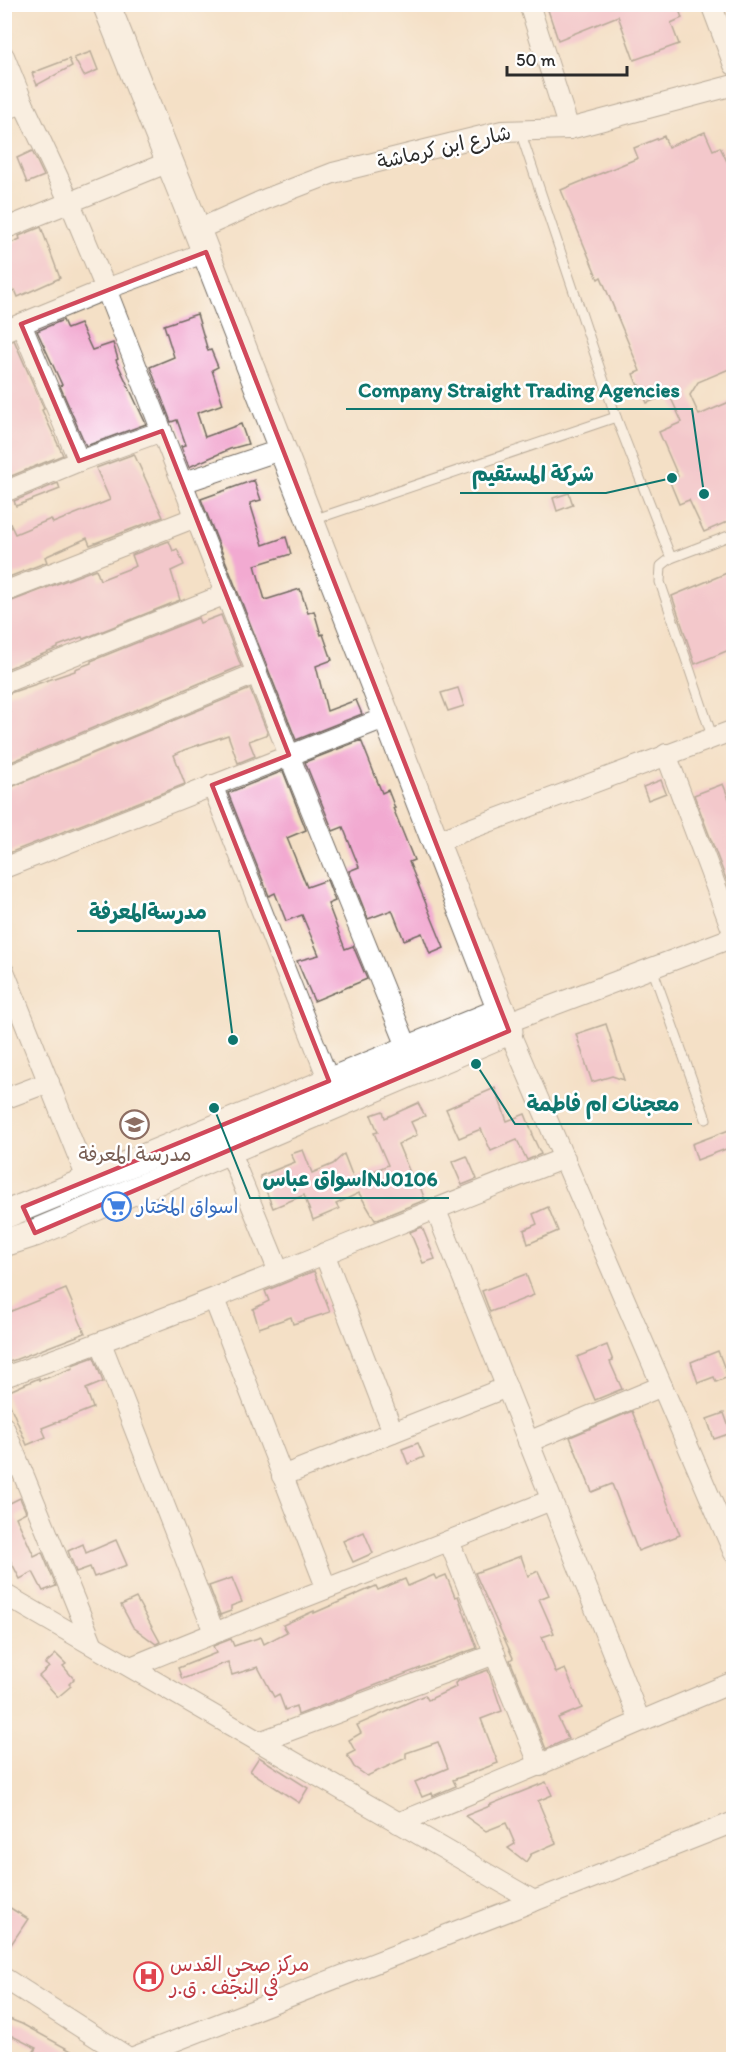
<svg xmlns="http://www.w3.org/2000/svg" width="738" height="2064" font-family="Itim,'Playpen Sans Arabic',sans-serif">
  <style>
    .building { fill: #f2aad1 }
    .lines { fill: none; stroke-linecap: round; stroke-linejoin: round }
    .lane-casing { stroke: #716a61; stroke-width: 11 }
    .street-casing { stroke: #716a61; stroke-width: 22 }
    .secondary-casing { stroke: #716a61; stroke-width: 29 }
    .lane { stroke: #fff; stroke-width: 9 }
    .street { stroke: #fff; stroke-width: 20 }
    .secondary { stroke: #fff; stroke-width: 27 }
    .marked { fill: none; stroke: #d1495b; stroke-width: 4.5; stroke-linejoin: round }
    .labels { text-anchor: middle; stroke-width: 5; stroke-linejoin: round; paint-order: stroke }
    .street-label { font-size: 20px; fill: #2b2b2b; stroke: #fff }
    .education-label { font-size: 20px; fill: #785e54; stroke: #fff }
    .shop-label { font-size: 20px; fill: #366cbe; stroke: #fff; text-anchor: start }
    .health-label { font-size: 20px; fill: #be3a42; stroke: #fff; text-anchor: start }
    .leader { fill: none; stroke: #0f766e; stroke-width: 2 }
    .callout-dot { fill: #0f766e; stroke: #fff; stroke-width: 2 }
    .callout-label { font-size: 21px; text-anchor: middle; font-weight: bold; fill: #0f766e; stroke: #fff; stroke-width: 5; stroke-linejoin: round; paint-order: stroke }
  </style>
  <rect width="100%" height="100%" fill="#fff"/>
  <filter id="ink" filterUnits="userSpaceOnUse"><feTurbulence type="fractalNoise" baseFrequency=".0167" numOctaves="2"/><feDisplacementMap in="SourceGraphic" scale="12" xChannelSelector="R" yChannelSelector="G"/><feConvolveMatrix kernelMatrix="1 2 1 2 8 2 1 2 1" color-interpolation-filters="sRGB"/></filter>
  <filter id="wash" filterUnits="userSpaceOnUse"><feTurbulence type="fractalNoise" baseFrequency=".008" numOctaves="4" result="noise"/><feDisplacementMap in="SourceGraphic" scale="24" xChannelSelector="R" yChannelSelector="G"/><feGaussianBlur stdDeviation="1.35" result="paint"/><feColorMatrix in="noise" values="0 0 0 0 0 0 0 0 0 0 0 0 0 0 0 0 0 1.4 0 .05"/><feComposite in="paint" operator="in"/></filter>
  <g filter="url(#wash)">
    <rect width="100%" height="100%" fill="#f4e0c6"/>
    <g id="blocks">
      <g class="building">
        <polygon points="546,4 677,4 682,18 671,23 679,44 634,60 618,16 558,40"/>
        <polygon points="91,52 98,70 84,76 74,58"/>
        <polygon points="69,59 72,66 37,85 32,73"/>
        <polygon points="705,132 713,150 720,147 734,176 734,367 698,382 690,395 699,415 734,400 734,516 728,519 729,521 704,532 689,500 679,504 669,480 678,476 659,432 682,422 669,394 647,403 639,385 638,386 633,374 640,371 601,277 598,279 561,190 638,158 634,148 664,136 668,147"/>
        <polygon points="32,151 44,176 27,183 17,158"/>
        <polygon points="41,227 60,278 18,297 15,290 8,293 4,285 4,246 20,239 19,236"/>
        <polygon points="197,314 208,351 211,350 218,367 212,370 223,404 197,413 205,437 241,424 248,444 230,449 189,467 181,446 186,445 177,420 171,422 150,367 174,357 164,325"/>
        <polygon points="63,320 67,329 80,324 92,350 113,343 118,359 116,360 146,424 86,446 60,386 62,385 37,331"/>
        <polygon points="14,340 44,409 42,410 63,455 4,479 4,344"/>
        <polygon points="134,454 163,517 90,545 87,538 45,557 47,562 4,579 4,511 15,534 51,519 53,523 110,500 96,468"/>
        <polygon points="254,480 261,500 250,503 263,545 286,537 291,554 255,565 265,600 300,589 308,613 314,611 321,635 323,634 332,660 316,666 327,711 356,700 362,714 296,740 201,499"/>
        <polygon points="58,483 60,489 16,506 14,501"/>
        <polygon points="569,493 573,505 557,511 553,498"/>
        <polygon points="169,541 173,551 177,549 184,565 171,571 180,600 83,639 82,637 58,646 58,648 4,670 4,604 96,569 100,580 136,566 132,555"/>
        <polygon points="734,570 734,648 695,664 672,596"/>
        <polygon points="221,615 241,666 4,765 4,716 10,714 4,695 75,671 75,669 91,663 91,661 198,618 200,623"/>
        <polygon points="458,688 464,706 448,711 441,693"/>
        <polygon points="250,689 268,734 249,741 255,756 238,763 228,735 184,750 174,755 185,784 4,855 4,790"/>
        <polygon points="361,740 382,793 388,790 395,808 393,808 414,860 409,862 444,948 430,954 422,933 404,940 392,910 368,919 349,871 359,867 343,827 333,831 305,762"/>
        <polygon points="283,771 306,830 287,838 307,887 327,880 335,901 328,904 345,949 353,946 367,979 314,1001 297,961 319,955 302,915 286,921 275,893 269,896 228,793"/>
        <polygon points="661,780 666,793 648,800 643,787"/>
        <polygon points="723,784 734,811 734,832 729,834 734,846 734,900 694,795"/>
        <polygon points="606,1024 624,1080 612,1076 592,1082 576,1034"/>
        <polygon points="495,1088 507,1121 525,1114 533,1134 532,1135 541,1154 527,1160 517,1140 491,1151 481,1129 459,1138 446,1109"/>
        <polygon points="418,1103 425,1116 411,1122 417,1135 398,1144 411,1175 415,1173 425,1200 375,1220 359,1193 336,1204 339,1209 313,1220 304,1195 273,1208 260,1176 295,1162 291,1154 303,1150 312,1173 333,1164 344,1154 354,1180 388,1165 374,1133 378,1132 371,1115 383,1111 385,1118"/>
        <polygon points="729,1130 734,1146 697,1160 692,1144"/>
        <polygon points="467,1156 477,1179 462,1185 452,1162"/>
        <polygon points="548,1207 558,1231 528,1244 524,1230 537,1224 533,1214"/>
        <polygon points="422,1227 435,1259 423,1263 410,1232"/>
        <polygon points="314,1271 330,1312 293,1324 291,1317 259,1328 253,1309 269,1301 265,1291"/>
        <polygon points="526,1274 534,1295 490,1312 482,1291"/>
        <polygon points="66,1289 85,1333 4,1364 4,1314"/>
        <polygon points="607,1345 613,1361 610,1362 622,1389 595,1400 577,1357"/>
        <polygon points="718,1351 728,1377 716,1382 714,1377 698,1383 691,1362"/>
        <polygon points="94,1357 103,1382 86,1389 93,1408 42,1428 46,1437 27,1445 5,1393 39,1378 39,1380 47,1378 73,1368 72,1365"/>
        <polygon points="632,1411 680,1535 638,1551 612,1484 592,1492 570,1437"/>
        <polygon points="724,1413 731,1433 714,1439 707,1419"/>
        <polygon points="418,1443 424,1457 408,1464 402,1449"/>
        <polygon points="4,1492 10,1503 20,1498 26,1512 16,1517 34,1556 42,1552 56,1586 43,1591 33,1572 20,1579 4,1548"/>
        <polygon points="364,1532 373,1553 353,1562 343,1541"/>
        <polygon points="116,1540 127,1565 94,1577 90,1567 76,1572 68,1551 83,1544 86,1553"/>
        <polygon points="521,1556 528,1576 538,1571 549,1595 539,1599 554,1633 542,1637 556,1673 565,1669 582,1708 558,1718 568,1739 546,1749 510,1660 513,1658 475,1573"/>
        <polygon points="434,1575 436,1579 446,1575 455,1597 458,1596 477,1648 449,1658 449,1657 298,1715 296,1706 285,1710 279,1694 274,1697 258,1667 232,1675 228,1662 182,1679 178,1668 216,1653 213,1646 231,1639 234,1646 261,1637 264,1644 287,1632 283,1625 314,1611 314,1613 376,1586 378,1590 405,1579 408,1586"/>
        <polygon points="232,1578 242,1602 231,1606 231,1611 220,1615 221,1617 209,1586"/>
        <polygon points="136,1598 160,1642 156,1644 133,1627 121,1605"/>
        <polygon points="56,1654 66,1664 63,1666 74,1679 69,1684 71,1686 58,1697 39,1676 49,1667 45,1664"/>
        <polygon points="488,1670 502,1711 481,1719 498,1763 453,1780 456,1786 433,1796 432,1793 422,1797 415,1782 448,1768 438,1742 406,1753 406,1758 367,1776 354,1767 347,1755 355,1751 349,1740 361,1733 357,1725 425,1695 428,1700 456,1687 455,1683 460,1680"/>
        <polygon points="259,1757 308,1788 299,1803 250,1771"/>
        <polygon points="546,1782 552,1795 538,1801 556,1843 531,1854 526,1862 508,1848 515,1844 506,1823 486,1831 465,1816 490,1806 489,1805"/>
        <polygon points="4,1904 28,1919 4,1955"/>
        <polygon points="4,2017 22,2024 73,2052 56,2060 29,2060 36,2048 4,2032"/>
      </g>
    </g>
  </g>
  <g filter="url(#ink)">
    <use href="#blocks" fill-opacity="0" stroke="#716a61" stroke-width="1.5"/>
    <g class="lines">
      <defs>
        <g id="lane">
          <polyline points="520,131 616,417 671,558"/>
          <polyline points="313,520 616,417"/>
          <polyline points="712,736 660,582 661,566 671,558 734,534"/>
          <polyline points="652,968 706,1119"/>
        </g>
        <g id="street">
          <polyline points="529,4 569,129"/>
          <polyline points="711,4 734,65"/>
          <polyline points="4,56 23,103 70,203 106,289 289,755 408,1049"/>
          <polyline points="4,110 23,103"/>
          <polyline points="4,229 169,162"/>
          <polyline points="197,230 266,199 333,173 502,131 569,129 734,85"/>
          <polyline points="21,324 79,461"/>
          <polyline points="4,331 106,289 206,252"/>
          <polyline points="182,483 283,449"/>
          <polyline points="4,492 79,461 162,431"/>
          <polyline points="4,592 196,517"/>
          <polyline points="4,683 226,594"/>
          <polyline points="666,754 734,935"/>
          <polyline points="4,778 257,673"/>
          <polyline points="212,785 329,1081"/>
          <polyline points="435,842 734,730"/>
          <polyline points="4,868 387,717"/>
          <polyline points="4,971 88,1181"/>
          <polyline points="506,1023 734,937"/>
          <polyline points="509,1031 734,1553"/>
          <polyline points="4,1099 49,1082"/>
          <polyline points="229,1150 279,1272"/>
          <polyline points="435,1208 640,1721"/>
          <polyline points="324,1253 393,1432"/>
          <polyline points="214,1299 326,1587"/>
          <polyline points="101,1343 214,1632"/>
          <path d="M4,1377c190,-66 373,-147 561,-219"/>
          <polyline points="4,1427 92,1643"/>
          <polyline points="528,1442 662,1386"/>
          <polyline points="282,1476 507,1387"/>
          <polyline points="449,1541 540,1766"/>
          <polyline points="4,1594 534,1901 734,1822"/>
          <path d="M131,1667c139,-58 280,-110 420,-167"/>
          <polyline points="259,1742 495,1654"/>
          <path d="M398,1823c113,-45 223,-94 336,-141"/>
          <polyline points="4,1978 129,2058"/>
          <polyline points="126,2060 534,1901"/>
        </g>
        <g id="secondary">
          <polyline points="4,1215 502,1011"/>
          <polyline points="4,1243 35,1233 509,1031 197,230 106,4"/>
        </g>
      </defs>
      <use href="#lane" class="lane-casing"/>
      <use href="#street" class="street-casing"/>
      <use href="#secondary" class="secondary-casing"/>
      <use href="#lane" class="lane"/>
      <use href="#street" class="street"/>
      <use href="#secondary" class="secondary"/>
    </g>
  </g>
  <path d="M0 0H738V2064H0ZM206,252l303,779 -474,202 -12,-26 306,-126 -117,-296 77,-30 -127,-324 -83,30 -58,-137z" fill="#f4e0c6" fill-opacity=".55" fill-rule="evenodd"/>
  <path class="marked" d="M206,252l303,779 -474,202 -12,-26 306,-126 -117,-296 77,-30 -127,-324 -83,30 -58,-137z"/>
  <defs>
    <symbol id="school-ring" viewBox="-11 -11 22 22"><circle r="9.5" fill="#fff" stroke="#8d6e63" stroke-width="1.5"/><path d="M0-5L7-2L0 1L-7-2ZM-4 1L0 2.5L4 1V4Q0 6-4 4Z" fill="#8d6e63"/></symbol>
    <symbol id="supermarket-ring" viewBox="-11 -11 22 22"><circle r="9.5" fill="#fff" stroke="#3f7fe0" stroke-width="1.5"/><path d="M-6-5.5h2.5l.6 2H6L4.5 2H-2.5L-4.4-4H-6ZM-1.5 3.2a1.3 1.3 0 1 0 .1 0ZM3 3.2a1.3 1.3 0 1 0 .1 0Z" fill="#3f7fe0"/></symbol>
    <symbol id="hospital-ring" viewBox="-11 -11 22 22"><circle r="9.5" fill="#fff" stroke="#e0444e" stroke-width="1.5"/><path d="M-5-5h3v3.5h4V-5h3V5h-3V1.5h-4V5h-3Z" fill="#e0444e"/></symbol>
  </defs>
  <g fill-rule="evenodd">
    <use href="#school-ring" x="118" y="1108" width="33" height="33"/>
    <use href="#supermarket-ring" x="100" y="1190" width="33" height="33"/>
    <use href="#hospital-ring" x="132" y="1960" width="33" height="33"/>
  </g>
  <g class="labels">
    <g class="street-label">
      <text transform="translate(444 147) rotate(-13)" y="7">شارع ابن كرماشة</text>
    </g>
    <g class="education-label">
      <text x="135" y="1161">مدرسة المعرفة</text>
    </g>
    <g class="shop-label">
      <text x="137" y="1213">اسواق المختار</text>
    </g>
    <g class="health-label">
      <text x="170" y="1971">مركز صحي القدس<tspan x="170" dy="23">في النجف . ق.ر</tspan></text>
    </g>
  </g>
  <path class="leader" d="M704 494L692 409H346M672 478L606 493H460M233 1040L219 931H77M476 1064L515 1124H692M214 1108L250 1198H449"/>
  <g class="callout-dot">
    <circle cx="704" cy="494" r="6"/>
    <circle cx="672" cy="478" r="6"/>
    <circle cx="233" cy="1040" r="6"/>
    <circle cx="476" cy="1064" r="6"/>
    <circle cx="214" cy="1108" r="6"/>
  </g>
  <g class="callout-label">
    <text x="519" y="397">Company Straight Trading Agencies</text>
    <text x="533" y="481">شركة المستقيم</text>
    <text x="148" y="919">مدرسةالمعرفة</text>
    <text x="603" y="1111">معجنات ام فاطمة</text>
    <text x="350" y="1186">اسواق عباسNJ0106</text>
  </g>
  <rect width="738" height="2064" fill="none" stroke="#fff" stroke-width="24"/>
  <path d="M507 66v9h120v-9" fill="none" stroke="#2b2b2b" stroke-width="3"/>
  <text x="516" y="66" font-size="18" fill="#2b2b2b" stroke="#ffffff" stroke-width="4.5" paint-order="stroke">50 m</text>
</svg>
